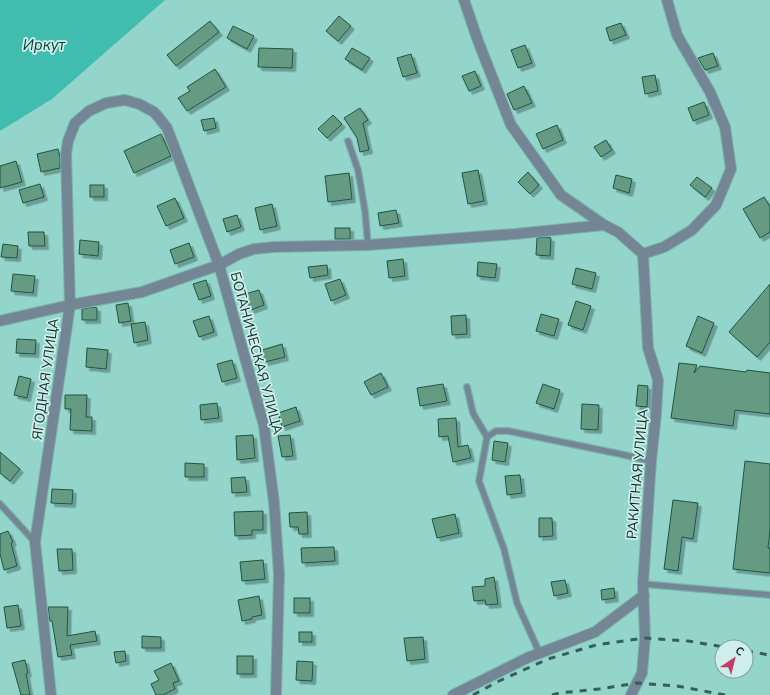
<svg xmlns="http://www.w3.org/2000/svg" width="770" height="695" font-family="'Nunito Sans',sans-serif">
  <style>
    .water { fill: #41bdaf }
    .building { fill: #659b83; stroke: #1e5540; filter: url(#shadow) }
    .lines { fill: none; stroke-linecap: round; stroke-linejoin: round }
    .lane-casing { stroke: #79b3aa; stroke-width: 8 }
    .street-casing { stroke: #79b3aa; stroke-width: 12 }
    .lane { stroke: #748695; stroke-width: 5.5 }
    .street { stroke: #748695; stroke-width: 10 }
    .rail { stroke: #375e59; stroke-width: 3; stroke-dasharray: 7 7; stroke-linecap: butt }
    .labels { text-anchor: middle; stroke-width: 3.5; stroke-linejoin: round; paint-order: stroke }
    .street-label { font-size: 14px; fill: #0f2b28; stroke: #ceefe9 }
    .water-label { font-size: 15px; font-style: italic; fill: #003b36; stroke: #ceefe9 }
  </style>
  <defs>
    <filter id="shadow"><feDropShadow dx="3.5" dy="3.5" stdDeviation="0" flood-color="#0004"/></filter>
  </defs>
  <rect width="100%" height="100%" fill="#93d5cb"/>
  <polygon class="water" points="0,0 165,0 52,99 0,131"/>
  <g class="building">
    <polygon points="339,16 351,26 338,41 326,31"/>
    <polygon points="210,21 219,32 176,66 167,55"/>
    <polygon points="621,23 626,35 610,41 606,28"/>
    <polygon points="233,26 254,36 247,49 227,38"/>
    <polygon points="525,45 532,63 518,68 511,50"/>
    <polygon points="259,48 293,49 292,68 258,67"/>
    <polygon points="352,48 370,58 362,70 345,59"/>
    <polygon points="713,53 718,66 705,70 698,58"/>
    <polygon points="411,54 417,73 403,77 397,58"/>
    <polygon points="215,69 226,87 187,111 178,98 190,91 187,87"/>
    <polygon points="475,71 481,86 469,91 462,76"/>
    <polygon points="655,75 658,91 645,94 642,77"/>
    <polygon points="524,86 532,103 514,110 507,94"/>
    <polygon points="704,102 709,115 693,121 688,108"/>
    <polygon points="360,108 368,120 363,123 369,150 360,152 357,138 344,118"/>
    <polygon points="333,115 342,124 327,138 318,129"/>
    <polygon points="214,118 216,128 204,131 201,120"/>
    <polygon points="557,125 563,140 543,149 536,134"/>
    <polygon points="161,134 171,156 134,173 124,151"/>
    <polygon points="606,140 612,150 601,157 594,147"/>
    <polygon points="58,149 60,157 60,168 41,172 37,154"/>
    <polygon points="16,161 22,182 0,188 0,166"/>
    <polygon points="478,170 484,201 468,204 462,173"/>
    <polygon points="528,172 539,185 530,194 518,182"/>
    <polygon points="349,173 352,199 328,202 325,176"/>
    <polygon points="616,175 632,179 629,193 613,188"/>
    <polygon points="697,177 712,188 705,197 690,185"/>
    <polygon points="40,184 44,197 23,203 19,190"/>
    <rect x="90" y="185" width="14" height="12"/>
    <polygon points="764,197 770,207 770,232 760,238 743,209"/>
    <polygon points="175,198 184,218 166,226 157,206"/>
    <polygon points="272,204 277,226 260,230 255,208"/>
    <polygon points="396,210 399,223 380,226 378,213"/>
    <polygon points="237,215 241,227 227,232 223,219"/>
    <rect x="335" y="228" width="15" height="11"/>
    <polygon points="28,232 44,232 45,246 29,246"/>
    <polygon points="545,237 551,238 550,256 536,255 537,238"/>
    <polygon points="80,240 99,242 98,256 79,254"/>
    <polygon points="189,243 194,257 175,264 170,250"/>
    <polygon points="3,244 18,246 17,258 1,257"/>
    <polygon points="403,259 405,276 389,278 387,261"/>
    <polygon points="478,262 497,264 495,278 477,276"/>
    <polygon points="327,265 328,275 310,278 308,267"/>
    <polygon points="576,268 596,273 592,289 572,284"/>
    <polygon points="13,274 35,276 33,293 11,291"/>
    <polygon points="340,279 346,295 331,301 325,284"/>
    <polygon points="206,280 211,296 199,300 193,284"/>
    <polygon points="770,284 770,342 757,357 729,332"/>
    <polygon points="259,290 264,305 251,310 245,294"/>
    <polygon points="576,301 591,306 583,330 568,325"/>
    <polygon points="128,303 131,321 119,323 116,305"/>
    <polygon points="93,307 97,308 97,320 82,320 82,309"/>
    <polygon points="541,314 559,319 554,336 536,331"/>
    <polygon points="466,315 467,334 452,335 451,316"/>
    <polygon points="209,316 214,332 199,337 193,321"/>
    <polygon points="698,316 714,323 702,353 686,346"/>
    <polygon points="145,322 148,340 134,343 131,324"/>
    <polygon points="17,339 36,340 35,354 16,353"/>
    <polygon points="282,344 285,357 265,362 262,350"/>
    <polygon points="87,348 108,350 106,369 86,367"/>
    <polygon points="232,360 237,378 222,382 217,364"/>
    <polygon points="679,363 697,365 694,373 700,366 746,372 747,370 770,373 770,414 735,410 733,426 671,418"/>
    <polygon points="381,373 388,387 371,395 364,382"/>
    <polygon points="19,376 31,379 27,398 14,395"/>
    <polygon points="443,384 447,401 420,406 417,388"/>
    <polygon points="543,384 560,390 554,409 536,403"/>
    <polygon points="638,385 648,386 647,407 636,406"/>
    <polygon points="65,395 87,395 86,417 92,417 92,431 70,430 71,409 65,409"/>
    <polygon points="217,403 219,418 201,420 200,405"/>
    <polygon points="582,404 599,405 598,430 581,429"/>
    <polygon points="296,407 300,421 282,427 278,413"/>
    <polygon points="456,418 458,447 468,445 471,458 453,462 448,436 439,437 438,419"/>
    <polygon points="253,435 255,458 237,460 236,436"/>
    <polygon points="290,435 293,456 282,457 278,436"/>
    <polygon points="494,441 508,443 505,462 492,460"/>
    <polygon points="0,452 20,469 10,481 0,473"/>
    <polygon points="745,461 770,464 770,530 768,548 770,548 770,573 733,569"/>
    <polygon points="185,463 204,464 204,477 185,477"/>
    <polygon points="520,475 522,493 507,495 505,476"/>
    <polygon points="245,477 247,492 232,493 231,478"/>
    <polygon points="52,489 73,490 72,504 51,503"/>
    <polygon points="673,500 698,503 693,539 682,537 678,571 664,569"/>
    <polygon points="263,511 263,530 252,530 252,535 235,536 234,512"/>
    <polygon points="307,512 308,534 299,534 298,527 290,527 289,513"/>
    <polygon points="455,514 459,533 437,538 432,519"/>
    <polygon points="539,518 552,518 553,536 539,537"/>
    <polygon points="8,531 13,542 11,543 17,566 4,570 0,554 0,534"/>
    <polygon points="334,547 335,561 302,563 301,548"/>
    <polygon points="57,549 72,549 73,570 59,571"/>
    <polygon points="263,560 265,579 242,581 240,562"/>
    <polygon points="494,577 498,604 486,605 485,600 474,601 472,587 485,586 485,579"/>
    <polygon points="565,580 568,593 554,596 551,582"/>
    <polygon points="614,588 615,598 602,600 601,590"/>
    <polygon points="259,596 262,615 252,617 252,619 242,621 238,600"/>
    <rect x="294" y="598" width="16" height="15"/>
    <polygon points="18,605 21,626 7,628 4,607"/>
    <polygon points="48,607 68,607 67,636 95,631 97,641 70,645 72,655 58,657 52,621 50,621"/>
    <rect x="299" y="632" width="13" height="10"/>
    <polygon points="142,636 161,637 161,648 142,648"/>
    <polygon points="423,637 425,659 407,661 404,638"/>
    <polygon points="125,651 126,661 116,663 114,652"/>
    <rect x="237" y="656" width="16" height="18"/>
    <polygon points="25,660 28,673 26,674 30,695 21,695 12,663"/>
    <polygon points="297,661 313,662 312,681 296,680"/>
    <polygon points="171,663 179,681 173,683 175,689 163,695 156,695 151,684 159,680 154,671"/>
  </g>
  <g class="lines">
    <defs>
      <g id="lane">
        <polyline points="348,141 358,170 365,211 368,245"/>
        <polyline points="467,387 473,413 487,437"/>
        <polyline points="0,504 35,542"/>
        <polyline points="643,584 770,595"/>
        <polyline points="540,654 517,603 504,549 479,481 487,437 496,431 508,431 620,454 651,461"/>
      </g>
      <g id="street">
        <polyline points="464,0 478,41 511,125 561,195 604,225"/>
        <polyline points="643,254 664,247 692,230 716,205 731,169 725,127 710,92 677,35 667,0"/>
        <polyline points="0,321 70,305 142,292 219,265 239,254 254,249 274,247 368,245 515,234 604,225 618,232 643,254"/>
        <polyline points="51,695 35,542 70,305 66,154 68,141 75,123 89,111 106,103 125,100 139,104 154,112 160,119 167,128 219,265 264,426 274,502 279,574 276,695"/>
        <polyline points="453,695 527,658 595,632 644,595"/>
        <polyline points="631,695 642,673 645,638 643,584 651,461 656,414 658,380 648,348 643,254"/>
      </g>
    </defs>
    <use href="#lane" class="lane-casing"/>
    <use href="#street" class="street-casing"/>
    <use href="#lane" class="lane"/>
    <use href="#street" class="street"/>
    <g class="rail">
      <polyline points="746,651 770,655"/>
      <polyline points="473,695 499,681 548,659 596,645 645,638 688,641 724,647"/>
      <polyline points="552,695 559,693 599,689 637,683 677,686 725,695"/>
    </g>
  </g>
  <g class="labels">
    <g class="street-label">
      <text transform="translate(257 353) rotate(75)" y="5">БОТАНИЧЕСКАЯ УЛИЦА</text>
      <text transform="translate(45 379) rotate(-82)" y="5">ЯГОДНАЯ УЛИЦА</text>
      <text transform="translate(637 474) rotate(-85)" y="5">РАКИТНАЯ УЛИЦА</text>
    </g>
    <g class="water-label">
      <text x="44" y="50">Иркут</text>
    </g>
  </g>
  <g transform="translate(734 659) rotate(35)"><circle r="19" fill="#ceefe9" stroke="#82a19c"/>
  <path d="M0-3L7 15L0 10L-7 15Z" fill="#c63969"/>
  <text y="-6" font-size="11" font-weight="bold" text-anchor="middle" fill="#0f2b28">С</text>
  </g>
</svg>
